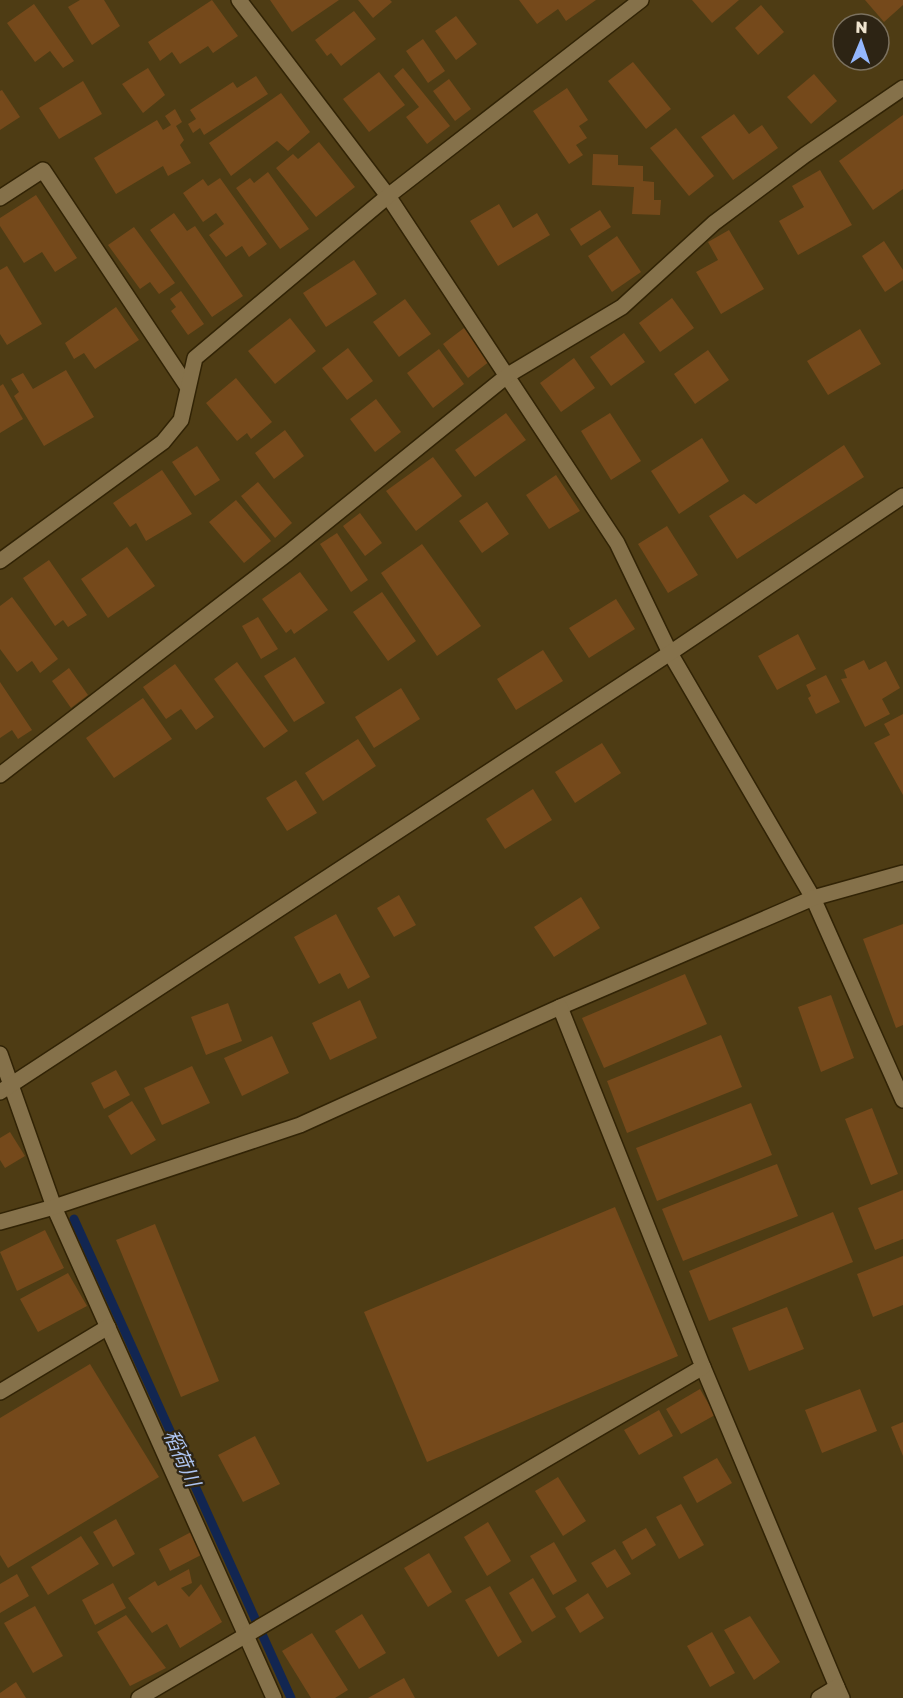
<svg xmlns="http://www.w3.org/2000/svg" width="903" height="1698" font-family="'Golos Text','Noto Sans JP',sans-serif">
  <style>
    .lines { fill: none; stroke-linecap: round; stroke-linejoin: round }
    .stream { stroke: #122651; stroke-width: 9 }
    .building { fill: #75491b }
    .minor-casing { stroke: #312305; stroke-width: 18 }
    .minor { stroke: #85714a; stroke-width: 15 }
    .labels { text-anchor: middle; stroke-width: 4.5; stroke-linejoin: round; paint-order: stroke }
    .water-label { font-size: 20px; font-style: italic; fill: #adc4f1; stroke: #2d2414 }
  </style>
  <rect width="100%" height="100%" fill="#4e3c14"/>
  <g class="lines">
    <polyline class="stream" points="74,1219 291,1698"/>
  </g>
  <g class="building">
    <polygon points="80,0 104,0 120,26 92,45 68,7"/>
    <polygon points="212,0 238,36 213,53 208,46 180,64 172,52 160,61 148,42"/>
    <polygon points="270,0 339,0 292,32"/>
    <polygon points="358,0 390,0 392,2 373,18"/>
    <polygon points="519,0 596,0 566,21 558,9 537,24"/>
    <polygon points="692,0 739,0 712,23"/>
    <polygon points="865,0 903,0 903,5 884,22"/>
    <polygon points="34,4 74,61 63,68 50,51 35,62 7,23"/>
    <polygon points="761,5 784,32 758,55 735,28"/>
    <polygon points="354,11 376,39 341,66 331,53 327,56 315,40"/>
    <polygon points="456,16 477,44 456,60 435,31"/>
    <polygon points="423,39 445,71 428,83 406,51"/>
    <polygon points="633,62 671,109 646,129 608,81"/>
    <polygon points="148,68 165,95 143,113 122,84"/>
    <polygon points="403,68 450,126 427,144 406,117 419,107 394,76"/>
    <polygon points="379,72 405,105 369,132 343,99"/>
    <polygon points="814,74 837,101 811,124 787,97"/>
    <polygon points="256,76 268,94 204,135 200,128 193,133 188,124 196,119 190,110 233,82 237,88"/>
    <polygon points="449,79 471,109 455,121 433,91"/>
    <polygon points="83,81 102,114 59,139 39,108"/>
    <polygon points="567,88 588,120 579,126 587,138 576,145 583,155 569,164 533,111"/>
    <polygon points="2,90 20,117 0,130 0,91"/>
    <polygon points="281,93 310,132 288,151 277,141 231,176 209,143"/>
    <polygon points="175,109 182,122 176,126 184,140 180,145 191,163 168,176 163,166 116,194 94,158 157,120 163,130 171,125 165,116"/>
    <polygon points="734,114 749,134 762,125 778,148 733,180 701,137"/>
    <polygon points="903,115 903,189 873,210 839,161"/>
    <polygon points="676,128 714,176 689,196 650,148"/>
    <polygon points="319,142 355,187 316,217 276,168 293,154 298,159"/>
    <polygon points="593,154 618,155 618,165 643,166 643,181 654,182 654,200 661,200 660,215 632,214 634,187 592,185"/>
    <polygon points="820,170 852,225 798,255 779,221 804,207 792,186"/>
    <polygon points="268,172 309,229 280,249 236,188 250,178 254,183"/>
    <polygon points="220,178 267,244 249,257 242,246 226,257 209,235 224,224 216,213 203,222 183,193 203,179 208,186"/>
    <polygon points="36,195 77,258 55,272 42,252 24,263 0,226 0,218"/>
    <polygon points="499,204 513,228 537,213 550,235 498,266 470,221"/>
    <polygon points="600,210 611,227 581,246 570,229"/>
    <polygon points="174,213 187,231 195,226 243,296 212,317 150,230"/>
    <polygon points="134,227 175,283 159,294 150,282 140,289 108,245"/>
    <polygon points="729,230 764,289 721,314 696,272 718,260 708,242"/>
    <polygon points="617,236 641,272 612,292 588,256"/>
    <polygon points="884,241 903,270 903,280 885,292 862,256"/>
    <polygon points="354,260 377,294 326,327 303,293"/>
    <polygon points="7,266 42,324 7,345 0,334 0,270"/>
    <polygon points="181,291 204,324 188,335 171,311 176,307 170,299"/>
    <polygon points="672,298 694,328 660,352 639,323"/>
    <polygon points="405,299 431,334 399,357 373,322"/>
    <polygon points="116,307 139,340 95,369 84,353 74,359 65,343"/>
    <polygon points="290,318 316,351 275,384 248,351"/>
    <polygon points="464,328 490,361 468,378 443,344"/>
    <polygon points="860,329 881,364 828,395 807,361"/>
    <polygon points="624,333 645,362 611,386 590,357"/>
    <polygon points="348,348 373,381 347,400 322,368"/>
    <polygon points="439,349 464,384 433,408 407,373"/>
    <polygon points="708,350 729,380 695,404 674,374"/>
    <polygon points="574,358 595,388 561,412 540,383"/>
    <polygon points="66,370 94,417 44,446 14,396 19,392 11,379 23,373 33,389"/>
    <polygon points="236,378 272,422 251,439 247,433 237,441 206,403"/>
    <polygon points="3,384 23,419 0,433 0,386"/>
    <polygon points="376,399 401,432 375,452 350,419"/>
    <polygon points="506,413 526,440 475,477 455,450"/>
    <polygon points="610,413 641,461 611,480 581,431"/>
    <polygon points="285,430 304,456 274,479 255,453"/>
    <polygon points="702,438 729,481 679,514 651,471"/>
    <polygon points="844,445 864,477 737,559 709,516 744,494 756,504"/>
    <polygon points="197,446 220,480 195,496 172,462"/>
    <polygon points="433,457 462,496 416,531 386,491"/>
    <polygon points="162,470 192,514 146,541 136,523 130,527 113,503"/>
    <polygon points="556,475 580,511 549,529 526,495"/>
    <polygon points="258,482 292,523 275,538 241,496"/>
    <polygon points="236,500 271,541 244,563 209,522"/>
    <polygon points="487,502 509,534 482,553 459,521"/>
    <polygon points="360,513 382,543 365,556 343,526"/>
    <polygon points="667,526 698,575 668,593 638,544"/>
    <polygon points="337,533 368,580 351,592 320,544"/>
    <polygon points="422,544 481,626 437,656 381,573"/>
    <polygon points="127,547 155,586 108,618 81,579"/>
    <polygon points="49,560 87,615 68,627 63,620 55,626 23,578"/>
    <polygon points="300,572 328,610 294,634 291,629 286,633 262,599"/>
    <polygon points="382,592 416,641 388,661 353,612"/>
    <polygon points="12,597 58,659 40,673 32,661 17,672 0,649 0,606"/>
    <polygon points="616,599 635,629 589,658 569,628"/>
    <polygon points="258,617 278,649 261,659 242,626"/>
    <polygon points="798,634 816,669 777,690 758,656"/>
    <polygon points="543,650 563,681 516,710 497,679"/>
    <polygon points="295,657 325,703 294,722 264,676"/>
    <polygon points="864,660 869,670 886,661 900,688 882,699 890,714 865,727 841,679 847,678 844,670"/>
    <polygon points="237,662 288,731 264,748 214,679"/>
    <polygon points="175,664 214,717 196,730 181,709 166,719 143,687"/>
    <polygon points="69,668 88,695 71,708 52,681"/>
    <polygon points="826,675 840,702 816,714 808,698 811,696 806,685"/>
    <polygon points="0,682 32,730 18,739 12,730 0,738"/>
    <polygon points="401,688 420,719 374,748 355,717"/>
    <polygon points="143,698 172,739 114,778 86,738"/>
    <polygon points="903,714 903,795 874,743 890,735 884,724"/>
    <polygon points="358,739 376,766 323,801 305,773"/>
    <polygon points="602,743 621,773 575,803 555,772"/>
    <polygon points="296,780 317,813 287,831 266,798"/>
    <polygon points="533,789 552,820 505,849 486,819"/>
    <polygon points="399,895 416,925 394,937 377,908"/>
    <polygon points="581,897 600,928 554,957 534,927"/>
    <polygon points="336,914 370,977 348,989 340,973 319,984 294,937"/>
    <polygon points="903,924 903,1025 896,1028 863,939"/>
    <polygon points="685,974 707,1024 604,1068 582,1018"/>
    <polygon points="831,995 854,1058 821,1072 798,1007"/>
    <polygon points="360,1000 377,1038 330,1060 312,1023"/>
    <polygon points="228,1003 242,1041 206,1055 191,1017"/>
    <polygon points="721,1035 742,1087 627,1133 607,1081"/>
    <polygon points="272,1036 289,1073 242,1096 224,1058"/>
    <polygon points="192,1066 210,1103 162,1125 144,1088"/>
    <polygon points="116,1070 130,1095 104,1109 91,1083"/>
    <polygon points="132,1101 156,1140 131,1155 108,1116"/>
    <polygon points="751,1103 772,1155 657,1201 636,1148"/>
    <polygon points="872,1108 898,1174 871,1185 845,1119"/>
    <polygon points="10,1132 25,1156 5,1168 0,1160 0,1138"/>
    <polygon points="777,1164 798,1216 683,1261 662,1209"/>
    <polygon points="903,1190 903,1239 875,1250 858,1208"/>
    <polygon points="615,1207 678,1356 427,1462 364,1312"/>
    <polygon points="833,1212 853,1262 709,1321 689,1271"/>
    <polygon points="155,1224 219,1381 181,1397 116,1240"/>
    <polygon points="45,1230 64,1268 17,1291 0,1252"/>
    <polygon points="903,1256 903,1305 873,1317 857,1274"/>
    <polygon points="68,1273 87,1306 38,1332 20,1299"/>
    <polygon points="787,1307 804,1349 749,1371 732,1328"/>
    <polygon points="90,1364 159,1477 8,1568 0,1555 0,1418"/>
    <polygon points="700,1389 715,1415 681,1434 666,1409"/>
    <polygon points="860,1389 877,1431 822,1453 805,1410"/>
    <polygon points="659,1410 673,1436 639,1455 624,1430"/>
    <polygon points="903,1422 903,1456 891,1427"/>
    <polygon points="255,1436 280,1484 243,1502 218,1455"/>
    <polygon points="717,1458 732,1483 697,1503 683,1477"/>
    <polygon points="558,1477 586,1521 563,1536 535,1491"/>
    <polygon points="681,1504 704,1545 679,1559 656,1517"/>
    <polygon points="116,1519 135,1554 113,1567 93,1532"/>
    <polygon points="488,1522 511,1561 487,1576 464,1537"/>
    <polygon points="646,1528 656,1545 632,1560 622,1542"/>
    <polygon points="193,1531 205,1553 170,1571 159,1549"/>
    <polygon points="81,1536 99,1564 48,1595 31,1567"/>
    <polygon points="554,1542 577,1581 553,1595 530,1556"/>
    <polygon points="615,1549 631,1574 607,1588 591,1563"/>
    <polygon points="429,1553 452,1592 428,1607 404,1568"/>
    <polygon points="189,1569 192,1583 181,1588 189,1597 201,1584 222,1622 180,1648 167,1624 152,1633 128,1598 155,1581 158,1586"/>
    <polygon points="17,1574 29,1596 0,1613 0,1584"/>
    <polygon points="533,1578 556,1617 532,1632 509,1593"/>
    <polygon points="113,1583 126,1608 95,1625 82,1600"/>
    <polygon points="490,1586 522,1642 498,1657 465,1600"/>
    <polygon points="588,1593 604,1618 580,1633 565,1608"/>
    <polygon points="35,1606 63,1656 33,1673 4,1623"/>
    <polygon points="362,1614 386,1653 359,1669 335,1631"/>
    <polygon points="126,1615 166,1668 130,1686 97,1632"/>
    <polygon points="750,1616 780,1662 754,1680 724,1630"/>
    <polygon points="712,1632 735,1673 710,1687 687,1646"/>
    <polygon points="312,1633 348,1690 335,1698 311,1698 282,1651"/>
    <polygon points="404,1678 415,1698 368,1698"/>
    <polygon points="16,1682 26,1698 0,1698 0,1693"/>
  </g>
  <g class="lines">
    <defs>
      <g id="minor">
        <polyline points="239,0 388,196 617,543 670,653 813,898 903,1100"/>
        <polyline points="0,198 43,170 187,386"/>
        <polyline points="0,561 163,442 181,420 195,358 388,196 641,0"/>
        <polyline points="0,775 288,553 508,375 622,307 714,223 805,155 903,88"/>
        <polyline points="0,1054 54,1207 274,1698"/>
        <polyline points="0,1092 670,653 903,496"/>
        <polyline points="0,1222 54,1207 300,1125 560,1007 813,898 903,873"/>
        <polyline points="703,1367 837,1687"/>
        <polyline points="0,1392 108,1327"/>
        <polyline points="139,1698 703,1367 560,1007"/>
        <polyline points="819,1698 837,1687 842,1698"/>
      </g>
    </defs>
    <use href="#minor" class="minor-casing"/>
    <use href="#minor" class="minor"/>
  </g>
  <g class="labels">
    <g class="water-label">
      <text transform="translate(182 1458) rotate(66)" y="7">稻荷川</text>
    </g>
  </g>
  <g transform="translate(861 42) rotate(2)"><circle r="28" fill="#2d2414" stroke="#7b715f" stroke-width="1.5"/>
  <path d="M0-4.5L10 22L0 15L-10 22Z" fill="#94b7fd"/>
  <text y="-9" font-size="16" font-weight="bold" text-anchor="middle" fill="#efe4cf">N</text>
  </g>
</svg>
